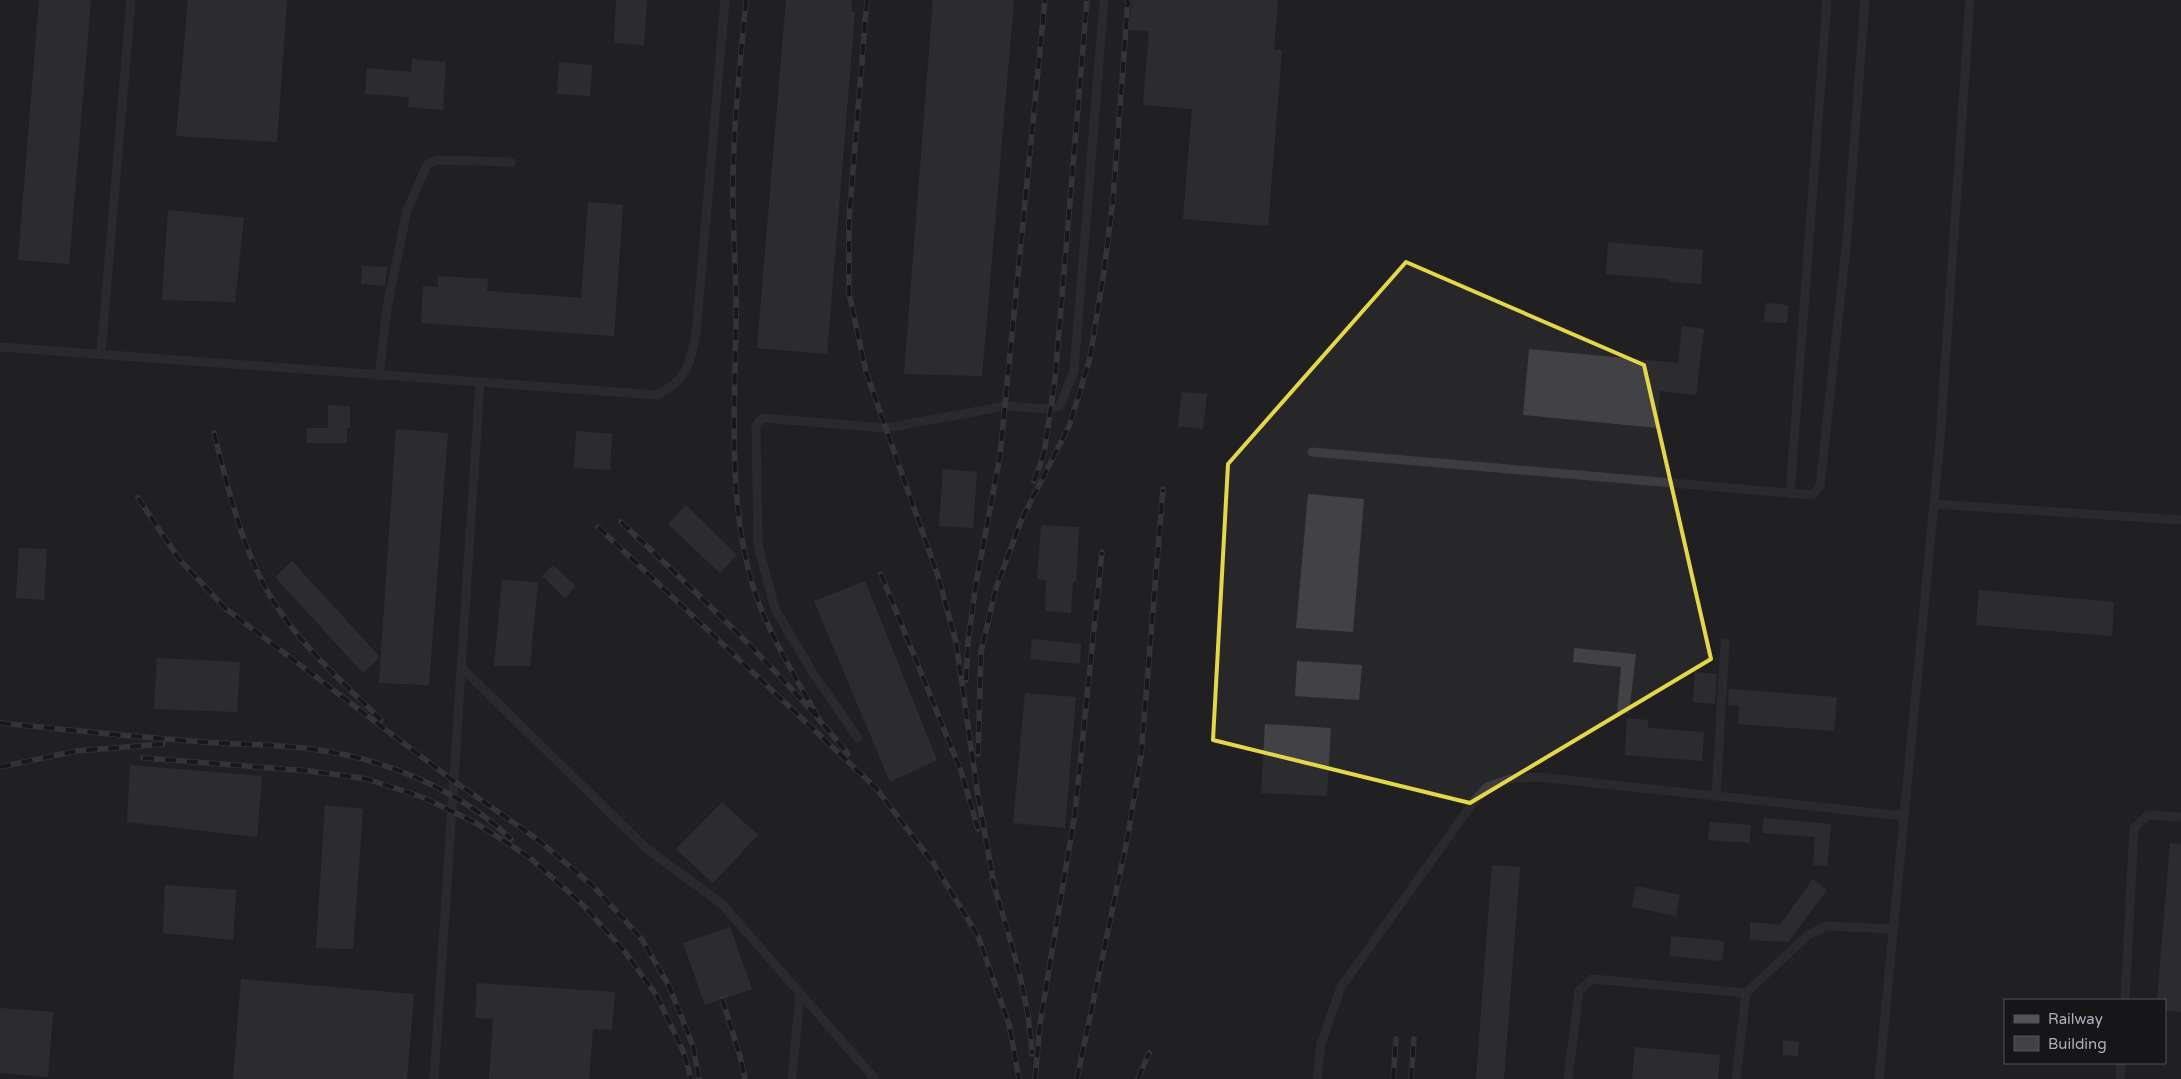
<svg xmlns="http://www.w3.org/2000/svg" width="2181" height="1079" font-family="'Varela Round',sans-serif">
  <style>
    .built { fill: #272629; fill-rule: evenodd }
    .building { fill: #424246 }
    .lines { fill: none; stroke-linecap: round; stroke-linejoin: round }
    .lane { stroke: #3c3c41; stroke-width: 9 }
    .rail-casing { stroke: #53535a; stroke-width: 5.5 }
    .rail { stroke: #161517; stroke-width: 4; stroke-dasharray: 11; stroke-linecap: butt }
    .marked { fill: none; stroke: #e5d74a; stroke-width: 4; stroke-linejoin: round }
  </style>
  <rect width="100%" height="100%" fill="#1b1a1c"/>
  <path class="built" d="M0,0h2181v1079h-2181zM2005,1000h160v63h-160z"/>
  <g class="building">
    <polygon points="39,0 91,0 69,264 18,260"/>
    <polygon points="188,0 287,0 277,142 176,136"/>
    <polygon points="616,0 647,0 644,45 614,43"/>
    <polygon points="786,0 852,0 851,11 855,12 827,354 757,348"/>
    <polygon points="933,0 1014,0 982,376 904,374"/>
    <polygon points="1132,0 1278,0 1274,50 1282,50 1268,226 1183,219 1192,109 1143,105 1149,31 1129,30"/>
    <polygon points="412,59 446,62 443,110 408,107 409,97 365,94 367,68 411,72"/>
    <polygon points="559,62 592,65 590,96 557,94"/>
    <polygon points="588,202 623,205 614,336 421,323 423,286 438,287 438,276 488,279 487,291 581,298"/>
    <polygon points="168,210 244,218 235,302 162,300"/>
    <polygon points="1608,242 1703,250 1701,284 1669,282 1669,279 1606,274"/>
    <polygon points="362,266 387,267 385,286 361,284"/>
    <polygon points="1766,303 1788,305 1787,323 1764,322"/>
    <polygon points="1682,326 1704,329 1696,395 1660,391 1657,428 1523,415 1529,349 1678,363"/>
    <polygon points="1182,392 1207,394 1203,429 1178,426"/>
    <polygon points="328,405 350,406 350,428 347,428 347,443 307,443 307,428 328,428"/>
    <polygon points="396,429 448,433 429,685 379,683"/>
    <polygon points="576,431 612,434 610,470 574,468"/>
    <polygon points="943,469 977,472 973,528 939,526"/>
    <polygon points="1308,494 1364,499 1353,632 1296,628"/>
    <polygon points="686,505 737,555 720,573 668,524"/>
    <polygon points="1041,525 1079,527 1076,582 1073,581 1071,613 1045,611 1046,580 1037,579"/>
    <polygon points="19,548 47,549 44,600 16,598"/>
    <polygon points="292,561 380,657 363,673 275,577"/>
    <polygon points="553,565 576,586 565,598 542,576"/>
    <polygon points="502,580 538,582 530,666 494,666"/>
    <polygon points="865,581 937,760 890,782 814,601"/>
    <polygon points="1979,590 2114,602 2112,636 1976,625"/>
    <polygon points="1032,639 1081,644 1080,664 1030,659"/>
    <polygon points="1574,648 1636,654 1629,714 1617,713 1621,667 1573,662"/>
    <polygon points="157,658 240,662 237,712 154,709"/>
    <polygon points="1297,661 1362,665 1359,700 1295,696"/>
    <polygon points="1695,672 1717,674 1715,704 1693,702"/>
    <polygon points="1729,689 1837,697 1834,731 1738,724 1739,706 1728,705"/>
    <polygon points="1025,693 1076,697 1065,828 1013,823"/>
    <polygon points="1627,718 1648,720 1648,728 1704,732 1702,761 1625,755"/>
    <polygon points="1265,724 1331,728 1327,796 1261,793"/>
    <polygon points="130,765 262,776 257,837 127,822"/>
    <polygon points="722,802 758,835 713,883 676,849"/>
    <polygon points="325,805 363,809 353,949 316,948"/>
    <polygon points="1764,818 1831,824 1827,866 1813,865 1815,837 1762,833"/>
    <polygon points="1710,822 1751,825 1749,843 1708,840"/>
    <polygon points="2170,843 2181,844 2181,1012 2165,1010 2165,1000 2157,1000"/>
    <polygon points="1492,865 1520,867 1504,1079 1476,1079"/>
    <polygon points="1813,879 1827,890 1788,942 1750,940 1750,922 1780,925"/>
    <polygon points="165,885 236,890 233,940 163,933"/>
    <polygon points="1636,886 1680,895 1676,916 1632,907"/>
    <polygon points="730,927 752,989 705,1005 683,943"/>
    <polygon points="1671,936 1724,941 1722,961 1670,956"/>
    <polygon points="241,979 414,994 407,1079 233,1079"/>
    <polygon points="477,983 615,992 612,1030 593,1029 589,1079 489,1079 493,1019 475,1018"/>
    <polygon points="0,1008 53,1012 48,1077 0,1073"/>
    <polygon points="1783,1040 1799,1042 1798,1056 1783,1055"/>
    <polygon points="1635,1047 1720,1055 1718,1079 1632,1079"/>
  </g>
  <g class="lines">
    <g class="lane">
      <path d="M0,347l657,48c31,-15 32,-30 39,-61l29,-334"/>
      <polyline points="101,354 131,0"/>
      <polyline points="379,376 387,308 407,210 427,165 437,160 511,162"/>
      <polyline points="1312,452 1812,495 1820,486 1847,238 1865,0"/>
      <polyline points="1790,494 1827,0"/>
      <polyline points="1934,504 2181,520"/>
      <polyline points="461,667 647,849 722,904 875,1079"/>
      <polyline points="858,738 813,673 775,609 758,545 756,426 762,418 886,428 1006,406 1050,409 1060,406 1074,371 1104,0"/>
      <polyline points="1716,796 1725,643"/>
      <polyline points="2125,1000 2134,828 2148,815 2181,817"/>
      <polyline points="434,1079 480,383"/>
      <polyline points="792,1079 800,993"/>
      <polyline points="1317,1079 1321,1044 1341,987 1472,804 1487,787 1510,779 1538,777 1904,816"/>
      <polyline points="1568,1079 1579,991 1592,979 1746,993"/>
      <polyline points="1736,1079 1746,993 1808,935 1826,926 1893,929"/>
      <polyline points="1879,1079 1940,440 1970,0"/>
      <polyline points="2120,1079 2121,1063"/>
    </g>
    <defs>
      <g id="rail">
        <path d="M746,0c-6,68 -14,135 -13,203 0,39 4,78 3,117 -1,83 -8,170 13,252 13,52 43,99 69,145"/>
        <polyline points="867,0 849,219 849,293 866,372 938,576 956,642 978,796 994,884"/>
        <path d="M214,433c16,63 31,131 70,184 27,38 64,70 97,103"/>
        <polyline points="1034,481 1044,454 1055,379 1087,0"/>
        <polyline points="138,498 179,559 226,609 451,779 537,839 593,886 641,938 669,986 693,1046 699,1079"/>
        <path d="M621,522c79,74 159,148 227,232"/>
        <polyline points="598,527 876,788 934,864 978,936 1009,1024 1019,1079"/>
        <polyline points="881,574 961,771 978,829"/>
        <polyline points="966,680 968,642 976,584 1000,456 1045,0"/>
        <path d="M0,723c68,7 136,14 204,19 38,3 77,2 114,8 70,10 141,40 193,89"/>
        <polyline points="978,754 981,652 996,588 1021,521 1070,424 1090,358 1104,271 1113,200 1128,0"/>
        <polyline points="143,758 310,771 367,779 422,797 476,823 529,857 582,904 625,952 657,996 684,1053 691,1079"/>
        <polyline points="0,767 77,751 163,744"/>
        <path d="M992,879c17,57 37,115 40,175"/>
        <polyline points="722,999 740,1056 745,1079"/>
        <polyline points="1035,1079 1040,1024 1075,813 1102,552"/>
        <polyline points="1077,1079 1128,835 1141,756 1163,489"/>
        <polyline points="1138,1079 1149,1053"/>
        <polyline points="1393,1079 1396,1039"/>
        <polyline points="1411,1079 1414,1039"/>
      </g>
    </defs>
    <use href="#rail" class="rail-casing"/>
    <use href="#rail" class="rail"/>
  </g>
  <path d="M0 0H2181V1079H0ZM1406,262l238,103 67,294 -241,144 -257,-63 15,-276z" fill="#1b1a1c" fill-opacity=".55" fill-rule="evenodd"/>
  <path class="marked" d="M1406,262l238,103 67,294 -241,144 -257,-63 15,-276z"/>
  <rect x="2004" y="999" width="162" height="65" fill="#161517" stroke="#535359"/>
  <rect x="2014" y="1015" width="25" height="8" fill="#53535a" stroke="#535359"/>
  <text x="2048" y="1024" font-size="15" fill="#aeafbb">Railway</text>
  <rect x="2014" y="1036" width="25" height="15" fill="#424246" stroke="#535359"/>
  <text x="2048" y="1049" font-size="15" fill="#aeafbb">Building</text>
</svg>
